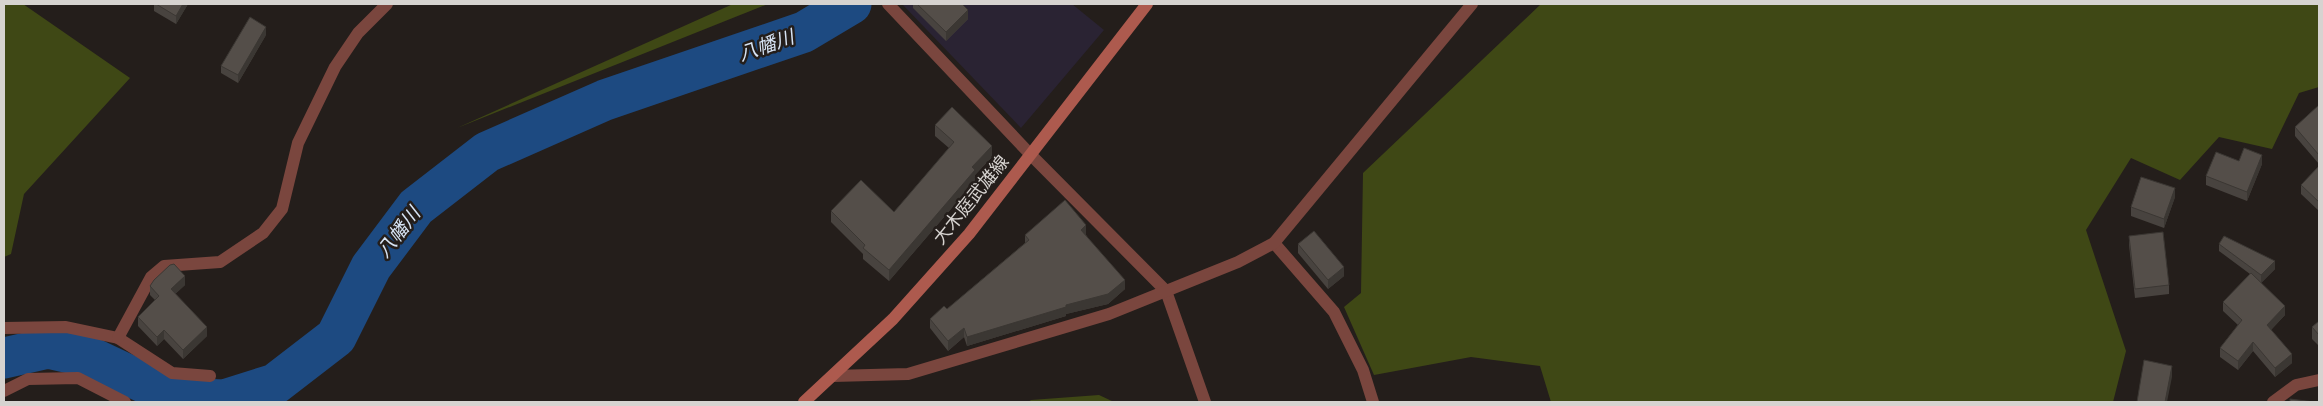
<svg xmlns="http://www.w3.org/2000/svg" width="2323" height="406" font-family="Manrope,'Noto Sans JP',sans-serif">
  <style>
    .commercial { fill: #2a2333 }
    .green { fill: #3f4815 }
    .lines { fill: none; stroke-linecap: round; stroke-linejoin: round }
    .stream { stroke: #1d4a81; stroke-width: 7 }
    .river { stroke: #1d4a81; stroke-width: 41 }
    .street { stroke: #7a463e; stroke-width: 12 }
    .secondary { stroke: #ad5a4e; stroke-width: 12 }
    .wall { fill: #48433f }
    .shaded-wall { fill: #3b3733 }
    .building { fill: #544e49; stroke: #3b3733 }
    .labels { text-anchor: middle; stroke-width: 5; stroke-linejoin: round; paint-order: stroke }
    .street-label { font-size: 18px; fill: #d6d3d0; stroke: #241e1b }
    .water-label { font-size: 19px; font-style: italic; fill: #d7e4f5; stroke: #241e1b }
  </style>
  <rect width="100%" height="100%" fill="#241e1b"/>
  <polygon class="commercial" points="902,4 1072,4 1104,30 1021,128"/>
  <g class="green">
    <polygon points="4,4 23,4 130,78 24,194 11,254 4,257"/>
    <polygon points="733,4 768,4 457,128"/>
    <polygon points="1541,4 2319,4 2319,87 2299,93 2272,149 2219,137 2180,180 2131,158 2086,230 2126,351 2113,402 1551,402 1540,366 1471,357 1374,375 1344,307 1361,293 1363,173"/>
    <polygon points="1099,395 1114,402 1028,402 1031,400"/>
  </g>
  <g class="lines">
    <polyline class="stream" points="223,402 224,400"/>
    <polyline class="river" points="4,358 48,348 92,358 177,398 224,400 275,384 336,337 371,267 416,207 487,152 605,100 804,32 851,4"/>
    <g class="street">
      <polyline points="888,4 1030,154 1166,291 1205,402"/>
      <polyline points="1274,243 1334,312 1363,370 1373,402"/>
      <polyline points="4,328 66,327 118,338 172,373 210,376"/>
      <polyline points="118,338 151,277 164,266 220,262 263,233 282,209 298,143 335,67 358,33 387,4"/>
      <polyline points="833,376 908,374 1109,314 1238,262 1274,243 1472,4"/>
      <polyline points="4,391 28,379 78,378 125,402"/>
      <polyline points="2273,402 2296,385 2319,380"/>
    </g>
    <polyline class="secondary" points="804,402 893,319 969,234 1147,4"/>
  </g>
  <g class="wall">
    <polygon points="154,4 188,4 176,24 154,11"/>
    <polygon points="913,4 962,4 968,19 946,41 913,8"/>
    <polygon points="266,35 238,83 221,73 221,66"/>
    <polygon points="2319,105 2319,164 2295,136 2295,127"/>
    <polygon points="935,125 992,157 975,175 975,181 889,281 863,259 863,254 831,222 831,211 894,212 949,148 935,136"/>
    <polygon points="2239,161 2262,164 2247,201 2206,185 2206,176"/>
    <polygon points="2319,166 2319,211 2301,194 2301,185"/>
    <polygon points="2175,197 2164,228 2131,216 2131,207"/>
    <polygon points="1025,235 1086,235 1125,289 1108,304 1066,314 1066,316 967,346 964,337 948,351 930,328 930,319 947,309 1025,243"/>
    <polygon points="2129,236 2169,285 2169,294 2135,298 2129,245"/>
    <polygon points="1298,244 1344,276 1328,289 1298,253"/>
    <polygon points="2219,244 2275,269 2261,283 2285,315 2271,330 2292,363 2275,377 2253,351 2238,370 2220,357 2220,348 2238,325 2223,311 2223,302 2250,274 2219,251"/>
    <polygon points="185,285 175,294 207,336 183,359 164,339 157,346 138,326 138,317 155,300 150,295 150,286"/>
    <polygon points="2319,321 2319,346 2312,339 2312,327"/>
  </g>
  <g class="shaded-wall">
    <polygon points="183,4 188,4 176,24 176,16"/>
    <polygon points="968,10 968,19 946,41 946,32"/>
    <polygon points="266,27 266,35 238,83 238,75"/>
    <polygon points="992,146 992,157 975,175 975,181 889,281 889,270 972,167"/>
    <polygon points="2262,155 2262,164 2247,201 2247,192"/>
    <polygon points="2175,188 2175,197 2164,228 2164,219"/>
    <polygon points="1086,225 1086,235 1081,239 1081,230"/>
    <polygon points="2275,261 2275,269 2261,283 2261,275"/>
    <polygon points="1344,267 1344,276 1328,289 1328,280"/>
    <polygon points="185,276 185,285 171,298 171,289"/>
    <polygon points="1125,280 1125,289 1108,304 1066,314 1066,316 967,346 967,337"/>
    <polygon points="2285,306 2285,315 2267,334 2267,325"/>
    <polygon points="207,327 207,336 183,359 183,350"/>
    <polygon points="964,328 964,337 948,351 948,341"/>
    <polygon points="164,330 164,339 157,346 157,337"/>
    <polygon points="2253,342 2253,351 2238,370 2238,361"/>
    <polygon points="2292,354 2292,363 2275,377 2275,368"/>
    <polygon points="2172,366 2172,377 2167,402 2165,402"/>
  </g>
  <g class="building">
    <polygon points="156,4 183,4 176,16"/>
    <polygon points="917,4 962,4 968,10 946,32"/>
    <polygon points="250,17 266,27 238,75 221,66"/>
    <polygon points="2319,105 2319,155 2295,127"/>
    <polygon points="952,107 992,146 972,167 975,170 889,270 863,248 865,245 831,211 861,180 894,212 954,142 935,125"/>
    <polygon points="2244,148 2262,155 2247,192 2206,176 2216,152 2239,161"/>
    <polygon points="2319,166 2319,202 2301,185"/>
    <polygon points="2141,177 2175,188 2164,219 2131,207"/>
    <polygon points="1065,200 1086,225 1081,230 1125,280 1108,294 1066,305 1066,307 967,337 964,328 948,341 930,319 944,306 947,309 1029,240 1025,235"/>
    <polygon points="1314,231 1344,267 1328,280 1298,244"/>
    <polygon points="2163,232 2169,285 2135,289 2129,236"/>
    <polygon points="2224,236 2275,261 2261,275 2219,244"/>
    <polygon points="174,264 185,276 171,289 207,327 183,350 164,330 157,337 138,317 159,296 150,286 154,280 170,265"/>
    <polygon points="2251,273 2285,306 2267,325 2292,354 2275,368 2253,342 2238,361 2220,348 2242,320 2223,302"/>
    <polygon points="2319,321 2319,335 2312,327"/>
    <polygon points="2144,360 2172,366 2165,402 2137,402"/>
    <polygon points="2290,399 2314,402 2290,402"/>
  </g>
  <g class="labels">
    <g class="street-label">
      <text transform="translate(971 200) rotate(-51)" y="6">大木庭武雄線</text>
    </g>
    <g class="water-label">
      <text transform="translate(766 45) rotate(-19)" y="7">八幡川</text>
      <text transform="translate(398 232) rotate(-52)" y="7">八幡川</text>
    </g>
  </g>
  <rect width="2323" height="406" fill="none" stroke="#d6d3d0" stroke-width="10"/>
</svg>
